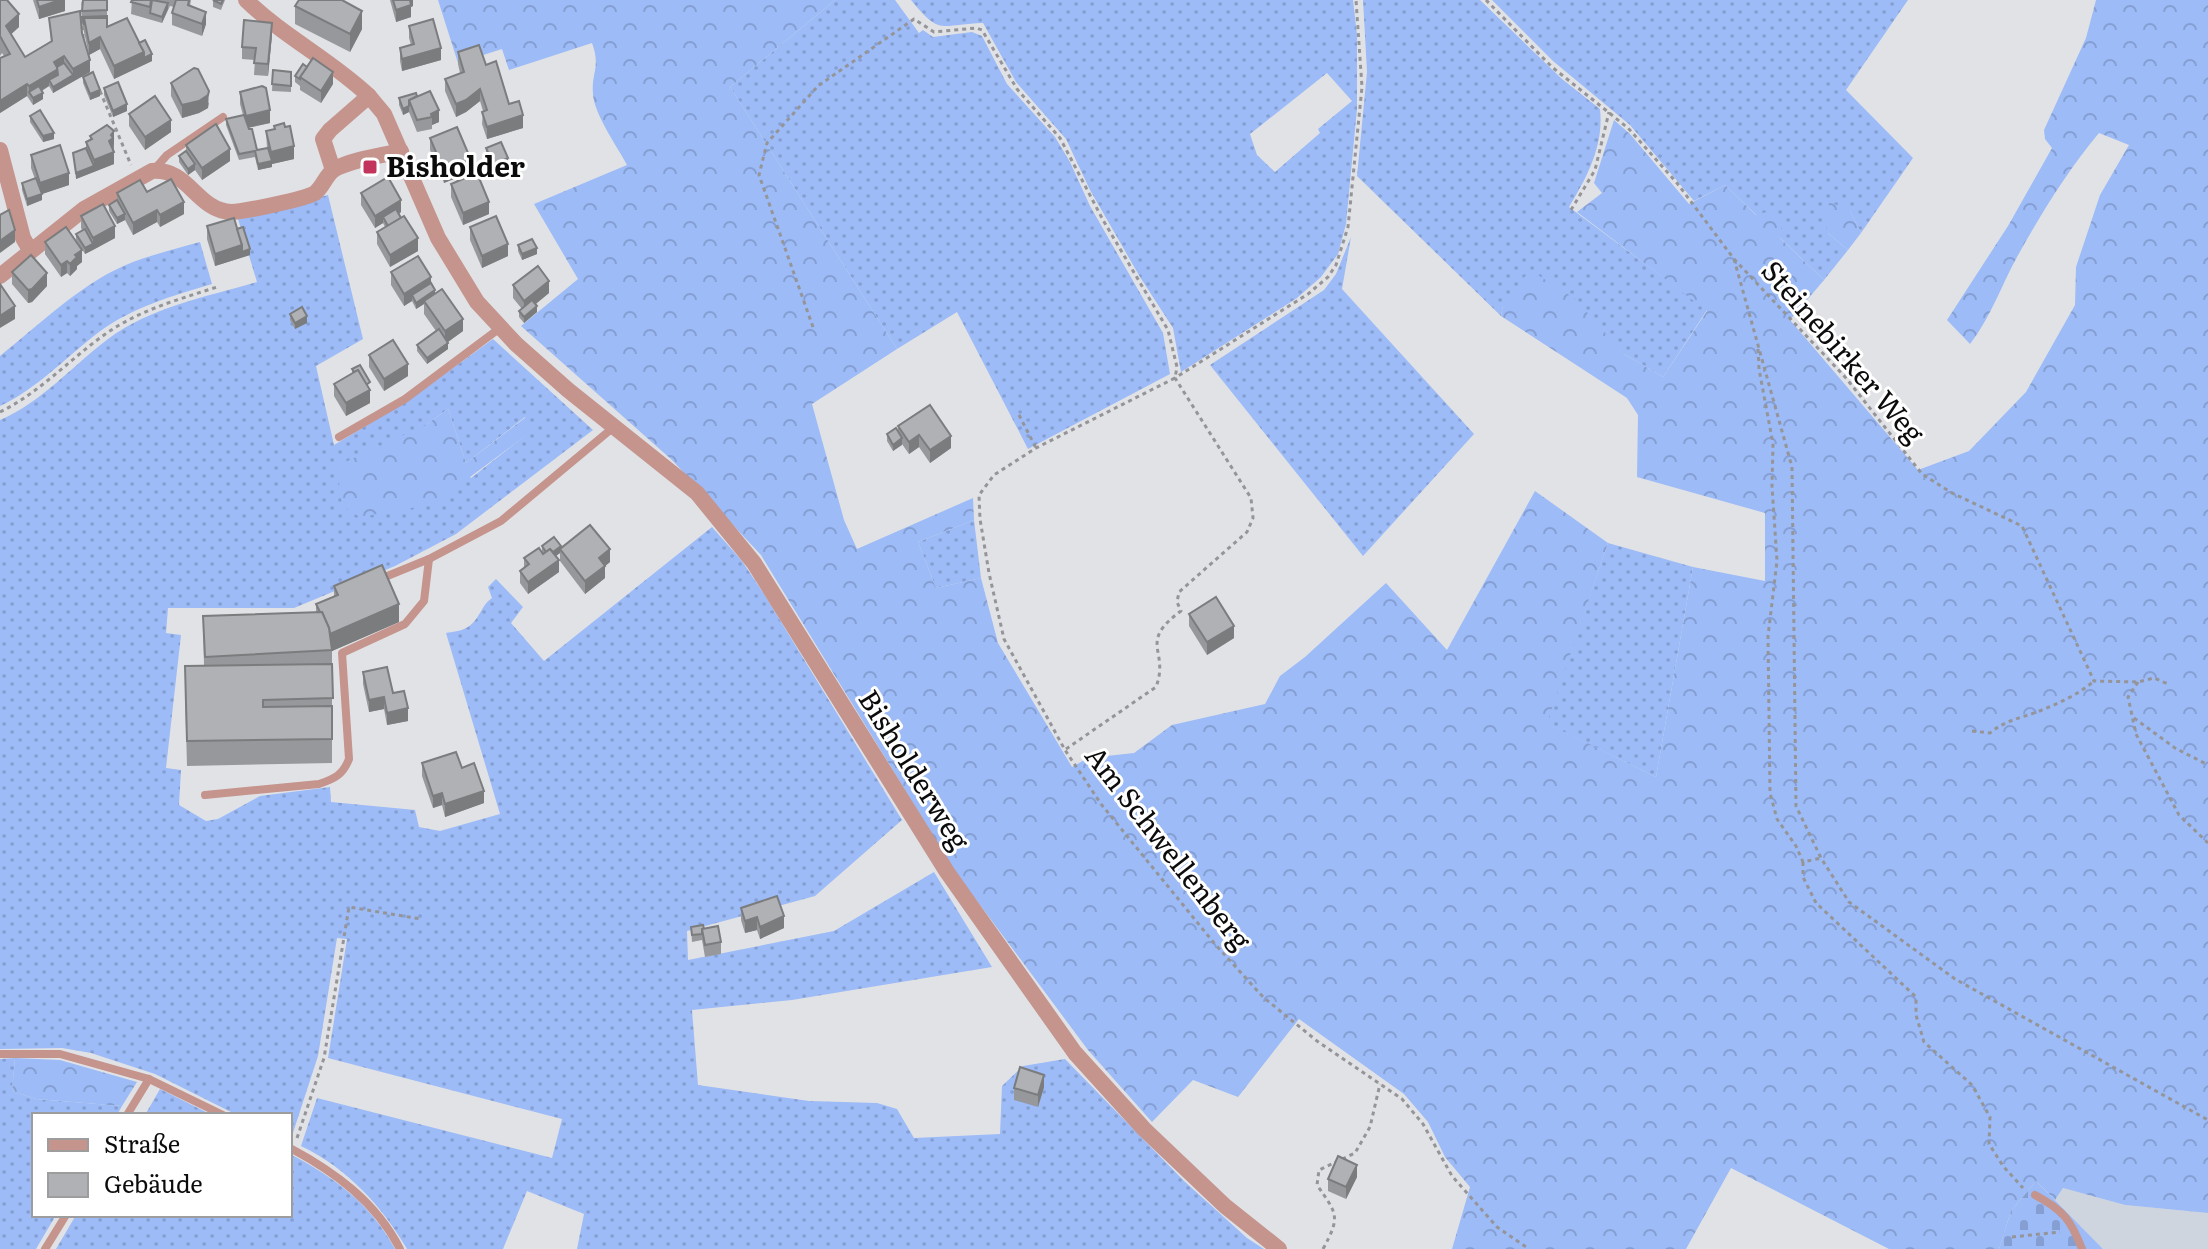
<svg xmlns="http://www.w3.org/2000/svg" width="2208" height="1249" font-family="Literata,serif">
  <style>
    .built { fill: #cfd5df }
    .grass { fill: url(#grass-dots); fill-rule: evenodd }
    .forest { fill: url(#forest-crowns) }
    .cemetery { fill: url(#cemetery-stones) }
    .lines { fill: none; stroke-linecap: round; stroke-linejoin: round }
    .path { stroke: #959598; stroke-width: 3; stroke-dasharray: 4 4; stroke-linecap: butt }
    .lane { stroke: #c4948d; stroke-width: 8 }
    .street { stroke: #c4948d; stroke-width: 16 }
    .wall { fill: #97989b }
    .shaded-wall { fill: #7b7c7e }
    .building { fill: #b0b1b4; stroke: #7b7c7e; stroke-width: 2 }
    .poi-dot { fill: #c2345c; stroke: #fff; stroke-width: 3 }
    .labels { text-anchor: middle; stroke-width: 6; stroke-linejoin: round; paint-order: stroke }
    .poi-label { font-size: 28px; font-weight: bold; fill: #0b0b0c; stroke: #fff; text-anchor: start }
    .street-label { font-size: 28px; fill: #0b0b0c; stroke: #fff }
  </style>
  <defs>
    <pattern id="grass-dots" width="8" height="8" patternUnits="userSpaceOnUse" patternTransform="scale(2)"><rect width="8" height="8" fill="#9cbbf7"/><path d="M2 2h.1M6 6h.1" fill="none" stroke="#859fd3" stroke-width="1.8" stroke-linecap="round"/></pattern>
    <pattern id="forest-crowns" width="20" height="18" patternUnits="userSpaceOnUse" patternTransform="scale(2)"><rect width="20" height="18" fill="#9cbbf7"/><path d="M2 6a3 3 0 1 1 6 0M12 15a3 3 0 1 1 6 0" fill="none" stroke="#859fd3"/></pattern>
    <pattern id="cemetery-stones" width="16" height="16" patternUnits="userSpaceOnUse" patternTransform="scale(2)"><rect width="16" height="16" fill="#9cbbf7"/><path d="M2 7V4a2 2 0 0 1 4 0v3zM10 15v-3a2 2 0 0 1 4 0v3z" fill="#859fd3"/></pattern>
  </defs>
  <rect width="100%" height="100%" fill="#e1e2e6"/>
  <polygon class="built" points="2063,1188 2125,1205 2208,1213 2208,1249 2103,1249 2055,1200"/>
  <g class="grass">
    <polygon points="835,0 895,0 919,33 923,30 933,37 972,32 982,36 1007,84 1055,137 1070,162 1090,206 1163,333 1170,374 1028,449 957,312 897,349 730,87"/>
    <path d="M911,0h442l4,35v74l-11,115 -8,30 -17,23 -24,21 -116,74 -8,-44 -33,-51 -50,-87 -24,-51 -50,-57 -33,-59c-43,1 -42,14 -72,-23zM1327,73l25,28 -34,28 2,4 -45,39 -18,-17 -7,-21z"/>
    <path d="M1363,0h117l82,79 38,30c4,37 -13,68 -31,98l138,103 -44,67 -39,-23 -26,-26 -95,-22 -2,10 -144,-140 10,-104z"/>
    <polygon points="1492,0 1908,0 1846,90 1913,158 1861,233 1850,211 1828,233 1848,250 1824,280 1725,185 1694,201 1630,125 1553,61"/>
    <path d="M328,195l35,144 -47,27 18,79 75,-45 84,-61 100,91 -137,104 -61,32 -101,42h-126l-2,25 15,2 -15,133 15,2 -2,35 27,16 12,-2 42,-23 70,-9 1,15 84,8 4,17 21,4 60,-17 -54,-181c6,-1 15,-2 20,-5 13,-6 15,-23 26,-30l-4,-11 8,-8 27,28 -12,16 33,38 168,-134 30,34 22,33 138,226 -87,76 -128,35 1,29 146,-29 100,-59 58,95 -200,33 -100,10 6,75 111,16 68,2 20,6 17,29 86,-4 2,-48 21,-20 42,-7 119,122 63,57 17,11h-687l7,-35 -57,-23 -24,58h-96c-25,-43 -60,-81 -106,-103l16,-48 235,60 10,-39 -234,-61 19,-119 -10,-1 -19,118 -28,86v-27h-53l-82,-41 -64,-21 -29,-5 -62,1v-629c42,-18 72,-54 108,-81 43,-32 98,-42 149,-57l-19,-63zM448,409l18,54 59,-46 10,11 -64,50 -44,-54z"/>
    <polygon points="1351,237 1342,289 1474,434 1363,556 1210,365 1324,290 1336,274"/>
    <path d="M200,242l12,42c-40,12 -79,23 -113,48 -33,25 -62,57 -99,74v-50c40,-32 85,-76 133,-94 22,-8 45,-14 67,-20z"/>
    <polygon points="974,520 981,578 936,588 918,542"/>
    <polygon points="1608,543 1693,567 1656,777 1546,723"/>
    <polygon points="15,1058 12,1091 36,1099 122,1106 117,1115 34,1115 34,1215 56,1215 36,1249 0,1249 0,1059"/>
    <polygon points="160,1089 212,1115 145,1115"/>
    <path d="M290,1154c44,23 81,50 105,95h-339l20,-34h214z"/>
  </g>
  <g class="forest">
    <path d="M438,0h397l-105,87 167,262 -85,55 32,116 13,29 116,-51 1,22 -56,22 18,46 45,-10 17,65 74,124 16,-9 46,-5 38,-28 93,-21 15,-28 25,-19 81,-74 61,67 88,-159 73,52 -61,180 109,54 37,-210 72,14v-68l-128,-36 1,-62 -11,-17 -126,-82 2,-10 27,-36 44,28 50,56 39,23 44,-66 -130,-99 25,-19 -8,-10 20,-63 16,14 59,70 36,-19 31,30 14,-4 12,14 -2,13 44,42 -34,40 128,150 51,-19 57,-59 49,-87 1,-38 24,-72 29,-50 -30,-12c-32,38 -58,81 -82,124 -16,29 -26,60 -47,87l-23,-24 61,-94 44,-78 -7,-9 -1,-9 42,-92 10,-38h112v1213l-83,-8 -62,-17 -8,12 -19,-19 -25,30 -12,38h-110l-158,-81 -45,81h-234l18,-62 -25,-30 -17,-35 -24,-28 -105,-75 -61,78 -45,-17 -41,42 -64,-72 -134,-180 -193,-315 -89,-95 -151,-134 57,-47 -44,-75 93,-39c-10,-19 -33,-51 -34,-71 -2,-21 8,-27 -1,-51l-83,27 -7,-21 -44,14z"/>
    <polygon points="1830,202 1850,211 1861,233 1848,250 1828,233 1823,215"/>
    <polygon points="448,409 466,463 526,417 536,428 434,504 360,517 342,506 337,466 427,424"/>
    <polygon points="15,1058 60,1060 137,1082 122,1106 36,1099 12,1091"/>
  </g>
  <polygon class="cemetery" points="2036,1181 2103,1249 1999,1249 2011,1211"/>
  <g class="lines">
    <g class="path">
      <polyline points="1486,0 1552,67 1628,128 1677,183 1734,259 1846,378 1922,474 1952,493 2022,526 2094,681 2138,682 2154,678 2168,684"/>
      <polyline points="83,38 83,0"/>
      <polyline points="100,91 131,165"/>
      <polyline points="1571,210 1595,170 1609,112"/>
      <polyline points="1734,259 1792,467 1796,806 1821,858 1849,902 1955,979 2208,1120"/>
      <polyline points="813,327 759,175 767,143 818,86 914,19 934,32 976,28 982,30 1017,89 1060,138 1103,220 1168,330 1177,367 1175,378 1036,448 994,475 979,495 980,519 989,573 1004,639 1065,750 1101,804 1214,943 1263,997 1317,1041 1402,1099 1423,1124 1452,1176 1497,1227 1529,1249"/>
      <polyline points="1758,349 1759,369 1773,444 1772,486 1777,561 1768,636 1770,793 1777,819 1796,846 1803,862 1821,858"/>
      <path d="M0,412c39,-19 69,-52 104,-77 35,-25 73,-35 113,-48"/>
      <polyline points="1019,415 1036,448"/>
      <polyline points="2138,682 2128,697 2136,734 2179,815 2208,843"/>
      <polyline points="2134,718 2175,748 2208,765"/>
      <path d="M1972,731l18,2c14,-12 30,-15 47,-21 20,-8 41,-17 57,-31"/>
      <path d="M1066,749l90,-62c14,-37 -19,-44 25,-76l-4,-9 2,-10 68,-60 6,-14 -2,-20 -76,-120 133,-84 20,-17 8,-12 12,-38 14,-140 -6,-87"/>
      <polyline points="1803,862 1803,877 1816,903 1916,997 1916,1015 1924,1042 1972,1085 1990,1117 1989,1144 2003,1166 2023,1188"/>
      <polyline points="297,1138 324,1058 349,907 421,919"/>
      <polyline points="2012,1237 2060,1232"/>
      <path d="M1323,1249c18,-33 14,-35 -6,-64l2,-15 36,-17 15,-26 10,-43"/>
    </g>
    <g class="lane">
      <polyline points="153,171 167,155 223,117"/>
      <polyline points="339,437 405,399 500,328"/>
      <polyline points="380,579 429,559 501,521 615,426"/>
      <path d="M205,795l114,-11c15,-5 24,-9 30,-25l-7,-106 63,-29 19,-23 5,-42"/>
      <polyline points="0,1054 60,1054 149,1079 223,1115"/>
      <polyline points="127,1115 149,1079"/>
      <path d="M290,1148c45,24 86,54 110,101"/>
      <path d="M2035,1195c28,15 36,25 47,54"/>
      <polyline points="45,1249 66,1215"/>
    </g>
    <g class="street">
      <path d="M246,0c38,37 85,60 123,96"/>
      <polyline points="0,150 23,238 30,250"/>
      <polyline points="333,170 323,139 330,130 369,96 384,114 438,238 477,302 516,344 568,390 697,493 754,563 947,872 1075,1053 1144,1129 1225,1206 1279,1249"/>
      <path d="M0,276l84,-67 68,-38c37,-3 44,39 79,41 12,0 74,-13 84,-19 8,-6 11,-19 20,-24 19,-10 45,-13 66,-18"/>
    </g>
  </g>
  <g class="wall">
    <polygon points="0,0 19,27 11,34 25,57 51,42 49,18 82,33 90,72 53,93 49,86 42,91 43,99 33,105 27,96 0,113 0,58 4,56 2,53 0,56"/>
    <polygon points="33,0 65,0 65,11 39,19"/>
    <polygon points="107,0 107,27 139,43 152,61 114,79 100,49 89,55 82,23 82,11"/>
    <polygon points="132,0 191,0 190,6 206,24 202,36 172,25 172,13 174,7 170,6 162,23 131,14"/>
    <polygon points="213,0 225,0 221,10 213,7"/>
    <polygon points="390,0 413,0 413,6 411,7 411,17 396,22"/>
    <polygon points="295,6 362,29 350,52 295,24"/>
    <polygon points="409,26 441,60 402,71 400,61 400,48 411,45 409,38"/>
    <polygon points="272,35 268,76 254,75 255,60 242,59 242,47"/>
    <polygon points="458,52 486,65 523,128 487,139 482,124 483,111 480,101 466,112 456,117 445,91 445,79 460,73 458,64"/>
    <polygon points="273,70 291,72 291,92 272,91"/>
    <polygon points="295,76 333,84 321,103 300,90 300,86 295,82"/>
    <polygon points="83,77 100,96 90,100 83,83"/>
    <polygon points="171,83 209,103 208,108 199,113 182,118 171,96"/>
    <polygon points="104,88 127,111 113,117 104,95"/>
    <polygon points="240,92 270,123 248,128 257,150 267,148 266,131 274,130 274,126 294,159 272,164 272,167 258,170 255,157 239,160 226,125 226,119 243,115 240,104"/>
    <polygon points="417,96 439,122 432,125 432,129 417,132 409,112 403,115 399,105 399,98"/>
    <polygon points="129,114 171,132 145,150 129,126"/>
    <polygon points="30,116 54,139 43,142 30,122"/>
    <polygon points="90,136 114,143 114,164 76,179 73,153 86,148 86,142 90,140"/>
    <polygon points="430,138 471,169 489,214 463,225 451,197 451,184 457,182 456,178 444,183 430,150"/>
    <polygon points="186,145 230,161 202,180 195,170 188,175 179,162 179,156 186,152"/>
    <polygon points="486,148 508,165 494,171 486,154"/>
    <polygon points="31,155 69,185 42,194 42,200 27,206 22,190 22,183 35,179 31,168"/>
    <polygon points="147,192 184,214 160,227 157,222 133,235 125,220 117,224 109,211 109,205 117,201 117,193"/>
    <polygon points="361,193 401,212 399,214 418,251 390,267 377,244 377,232 385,227 383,223 375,228 361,205"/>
    <polygon points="81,216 115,238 85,254 76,240 76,234 82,230 81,228"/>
    <polygon points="207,226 237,229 250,255 215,266 207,239"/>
    <polygon points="470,227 508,256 482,268 470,240"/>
    <polygon points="45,242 82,262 77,266 77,269 70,276 67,273 61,277 45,254"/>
    <polygon points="518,245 537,254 522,260 518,251"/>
    <polygon points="12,272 47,286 32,302 28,303 12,284"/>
    <polygon points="391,272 431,283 435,294 463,331 448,342 448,349 427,364 417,351 417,345 436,331 424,314 424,304 416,309 412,301 404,306 391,285"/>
    <polygon points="513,285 549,293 536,304 537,312 524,323 519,317 519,311 522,309 513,298"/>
    <polygon points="290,314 307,323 295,329 290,320"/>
    <polygon points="369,355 408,376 384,391 369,367"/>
    <polygon points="352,369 370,389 369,389 370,403 346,416 334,396 334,384 352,373"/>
    <polygon points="898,426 951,448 930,463 919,447 909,454 902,444 893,451 887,441 887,434 898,432"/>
    <polygon points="542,546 561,549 610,562 605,566 605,578 585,594 560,561 560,553 556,556 559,572 528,594 520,583 520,571 524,568 524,558 542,552"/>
    <polygon points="334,586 399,622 332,651 332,763 187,766 185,691 204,666 203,616 316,612 316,604 334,597"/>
    <polygon points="1189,614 1234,638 1207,655 1189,626"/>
    <polygon points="363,672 393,693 408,721 387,725 384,709 369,712 363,684"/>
    <polygon points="422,763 462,768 484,803 445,817 442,805 433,808 422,776"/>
    <polygon points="741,908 784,928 760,939 757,930 745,933 741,920"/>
    <polygon points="691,927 704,929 721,942 721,954 705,957 702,940 692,942"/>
    <polygon points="1044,1087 1038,1107 1014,1100 1014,1088"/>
    <polygon points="1357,1177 1346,1199 1328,1191 1328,1179"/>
  </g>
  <g class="shaded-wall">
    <polygon points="60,0 65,0 65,11 39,19 39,7"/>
    <polygon points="408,0 413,0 413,6 411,7 411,17 396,22 396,10"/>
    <polygon points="168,3 168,9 162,23 162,17"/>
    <polygon points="362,11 362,29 350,52 350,34"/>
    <polygon points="206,12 206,24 202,36 202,24"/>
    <polygon points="19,14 19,27 6,39 6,26"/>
    <polygon points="272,23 272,35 268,76 268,64"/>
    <polygon points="100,37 100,49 89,55 89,43"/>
    <polygon points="441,48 441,60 402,71 402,59"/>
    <polygon points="144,52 152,54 152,61 114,79 114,66"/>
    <polygon points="64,56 64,69 58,81 49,80 49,86 32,96 29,92 29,98 29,86 54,62"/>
    <polygon points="90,60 90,72 53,93 53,87 73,75 73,69"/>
    <polygon points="333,72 333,84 321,103 321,91"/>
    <polygon points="27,84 27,96 0,113 0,101"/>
    <polygon points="480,89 480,101 466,112 456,117 456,104"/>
    <polygon points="100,90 100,96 90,100 90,94"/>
    <polygon points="209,91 208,108 199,113 182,118 182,105"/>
    <polygon points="43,93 43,99 33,105 33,98"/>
    <polygon points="127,104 127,111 113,117 113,111"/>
    <polygon points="409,106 409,112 403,115 403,109"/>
    <polygon points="270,110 270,123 246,128 246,116"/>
    <polygon points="439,110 439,122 432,125 432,117 431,114"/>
    <polygon points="523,115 523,128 487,139 487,127"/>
    <polygon points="171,120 171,132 145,150 145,137"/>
    <polygon points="114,131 114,143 113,150 109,141 111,135"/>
    <polygon points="54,133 54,139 43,142 43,136"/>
    <polygon points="294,146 294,159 272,164 272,167 258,170 258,164 271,161 271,152"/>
    <polygon points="230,149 230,161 202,180 202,168"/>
    <polygon points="114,152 114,164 76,179 76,173 94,166 94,160"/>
    <polygon points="508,158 508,165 494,171 494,165"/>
    <polygon points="471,160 471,172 456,172 456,178 444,183 444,171"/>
    <polygon points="195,164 195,170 188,175 188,169"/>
    <polygon points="69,173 69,185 42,194 42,200 27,206 27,199 40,195 40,183"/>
    <polygon points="401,200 401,212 386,222 383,217 383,223 375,228 375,216"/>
    <polygon points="184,202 184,214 160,227 160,215"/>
    <polygon points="489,202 489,214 463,225 463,213"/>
    <polygon points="157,210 157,222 133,235 133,223"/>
    <polygon points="125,214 125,220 117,224 117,218"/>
    <polygon points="115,226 115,238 93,250 93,238"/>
    <polygon points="15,230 15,242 0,253 0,241"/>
    <polygon points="418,238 418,251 390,267 390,255"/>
    <polygon points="93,244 93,250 85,254 85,248"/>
    <polygon points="508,244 508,256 482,268 482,256"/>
    <polygon points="242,245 250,249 250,255 215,266 215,254"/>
    <polygon points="537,248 537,254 522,260 522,254"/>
    <polygon points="82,250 82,262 77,266 77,269 70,276 70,264 75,255"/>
    <polygon points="67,261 67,273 61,277 61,265"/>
    <polygon points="47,273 47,286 32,302 28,303 28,290"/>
    <polygon points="431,277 431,290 412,295 412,301 404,306 404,294"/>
    <polygon points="549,281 549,293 524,313 524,301"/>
    <polygon points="435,290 435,296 424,301 424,304 416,309 416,303"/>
    <polygon points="15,306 15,319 0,328 0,316"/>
    <polygon points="537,306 537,312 524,323 524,317"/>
    <polygon points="307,316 307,323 295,329 295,323"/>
    <polygon points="463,319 463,331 445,344 445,331"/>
    <polygon points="448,343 448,349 427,364 427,358"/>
    <polygon points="408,364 408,376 384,391 384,379"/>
    <polygon points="370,390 370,403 346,416 346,403"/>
    <polygon points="919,435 919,447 909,454 909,442"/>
    <polygon points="951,436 951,448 930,463 930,450"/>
    <polygon points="902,438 902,445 893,451 893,445"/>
    <polygon points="561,546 560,553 549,561 549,555"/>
    <polygon points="610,549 610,562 605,566 605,578 585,594 585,581 599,558"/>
    <polygon points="559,560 559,572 528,594 528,582"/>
    <polygon points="399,604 399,622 332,651 329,634"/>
    <polygon points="1234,626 1234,638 1207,655 1207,642"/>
    <polygon points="384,697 384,709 369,712 369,700"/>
    <polygon points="408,708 408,721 387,725 387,713"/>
    <polygon points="484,791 484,803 445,817 445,804"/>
    <polygon points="442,793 442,805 433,808 433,796"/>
    <polygon points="784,916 784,928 760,939 760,927"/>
    <polygon points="757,917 757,930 745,933 745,921"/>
    <polygon points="1044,1075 1044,1087 1038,1107 1038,1095"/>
    <polygon points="1357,1165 1357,1177 1346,1199 1346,1187"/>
  </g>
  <g class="building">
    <polygon points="0,0 7,0 19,14 6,26 25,57 52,41 49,18 80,11 82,33 90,60 73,69 64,56 54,62 58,69 29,86 27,84 0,101 0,58 10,54 0,36"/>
    <polygon points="37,0 60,0 39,7"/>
    <polygon points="83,0 107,0 107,10 82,11"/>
    <polygon points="132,0 151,0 150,7 131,2"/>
    <polygon points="152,0 168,3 162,17 150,13"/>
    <polygon points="176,0 189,0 188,5 206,12 202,24 172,13"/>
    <polygon points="213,0 223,0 221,4"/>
    <polygon points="299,0 342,0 362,11 350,34 295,6"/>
    <polygon points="393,0 410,0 411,5 396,10"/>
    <polygon points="107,16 107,18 84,18 84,25 82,17"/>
    <polygon points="84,18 107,18 107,27 127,18 144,52 114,66 100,37 89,43"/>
    <polygon points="433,19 441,48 402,59 400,48 414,44 409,26"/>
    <polygon points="244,20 272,23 268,64 254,63 256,48 242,47"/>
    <polygon points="145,40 152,54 144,58 144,52 139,43"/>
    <polygon points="479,45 486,65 496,61 509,104 519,101 523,115 487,127 482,112 487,110 480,89 466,100 456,104 445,79 464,72 458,52"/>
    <polygon points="313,58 333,72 321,91 300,77"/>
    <polygon points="64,63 73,75 53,87 49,80 58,75 57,67"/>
    <polygon points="303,64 307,67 300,77 300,79 295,76"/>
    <polygon points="194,68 198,69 209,91 208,95 199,101 182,105 171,83"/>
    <polygon points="273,70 291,72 291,86 272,84"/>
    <polygon points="93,72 100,90 90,94 83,77"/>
    <polygon points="118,82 127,104 113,111 104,88"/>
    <polygon points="39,86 43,93 33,98 29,92"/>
    <polygon points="262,86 266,88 270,110 246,116 240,92"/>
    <polygon points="430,91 439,110 431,114 432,117 417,120 409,100"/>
    <polygon points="416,93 417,96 409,100 409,106 403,109 399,98"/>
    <polygon points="155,96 171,120 145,137 129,114"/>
    <polygon points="40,110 54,133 43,136 30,116"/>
    <polygon points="244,115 249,129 252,129 257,150 268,148 272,161 258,164 255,151 239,154 226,119"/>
    <polygon points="284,123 285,127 290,126 294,146 271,152 266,131 275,129 274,126"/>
    <polygon points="216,124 230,149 202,168 186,145"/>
    <polygon points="107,125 114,131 111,135 113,138 109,141 114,152 94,160 86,142 92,139 90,136"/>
    <polygon points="457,127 471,160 444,171 430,138"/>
    <polygon points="501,142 508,158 494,165 486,148"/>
    <polygon points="60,145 69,173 40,183 31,155"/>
    <polygon points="86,148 94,166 76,173 73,153"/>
    <polygon points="186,151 195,164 188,169 179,156"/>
    <polygon points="470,166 473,173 459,179 456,172"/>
    <polygon points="477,173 489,202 463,213 451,184"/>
    <polygon points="388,177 401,200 375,216 361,193"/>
    <polygon points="36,178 42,194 27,199 22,183"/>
    <polygon points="171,179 184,202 160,215 157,210 133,223 117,193 140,180 147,192"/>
    <polygon points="117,200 125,214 117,218 109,205"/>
    <polygon points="103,204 115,226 93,238 81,216"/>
    <polygon points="396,209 401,218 388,226 383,217"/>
    <polygon points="9,210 15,230 0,241 0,215"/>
    <polygon points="404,216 418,238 390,255 377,232"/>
    <polygon points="496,216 508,244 482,256 470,227"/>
    <polygon points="234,218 242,245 215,254 207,226"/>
    <polygon points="66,227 82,250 75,255 77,257 70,264 67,261 61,265 45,242"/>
    <polygon points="243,227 250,249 242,252 242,245 237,229"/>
    <polygon points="85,229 93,244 85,248 76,234"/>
    <polygon points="532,239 537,248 522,254 518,245"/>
    <polygon points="31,255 47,273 32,289 28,290 12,272"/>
    <polygon points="418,256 431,277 404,294 391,272"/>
    <polygon points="538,266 549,281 524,301 513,285"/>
    <polygon points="431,283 435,290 416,303 412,295"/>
    <polygon points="0,284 15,306 0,316"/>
    <polygon points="442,289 463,319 445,331 424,301"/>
    <polygon points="532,300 537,306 524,317 519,311"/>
    <polygon points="302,307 307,316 295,323 290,314"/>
    <polygon points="439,329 448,343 427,358 417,345"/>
    <polygon points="393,340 408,364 384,379 369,355"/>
    <polygon points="360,365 370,382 366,385 358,370 354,372 352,369"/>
    <polygon points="358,370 370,390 346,403 334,384"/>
    <polygon points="930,405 951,436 930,450 919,435 909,442 898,426"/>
    <polygon points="896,428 902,438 893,445 887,434"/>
    <polygon points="590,525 610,549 599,558 605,566 585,581 560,549"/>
    <polygon points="554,537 561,546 553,552 550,549 546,552 542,546"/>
    <polygon points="539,548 543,554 550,549 559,560 528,582 520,571 529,564 524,558"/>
    <polygon points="382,565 399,604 330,634 329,628 322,612 320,612 316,604 338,595 334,586"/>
    <polygon points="1216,597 1234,626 1207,642 1189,614"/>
    <polygon points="322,612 329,628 332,650 205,657 203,616"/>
    <polygon points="332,664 333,698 263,700 263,707 332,706 332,739 187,741 185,666"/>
    <polygon points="387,667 393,693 404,691 408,708 387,713 384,697 369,700 363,672"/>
    <polygon points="456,752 462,768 474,763 484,791 445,804 442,793 433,796 422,763"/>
    <polygon points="777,896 784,916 760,927 757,917 745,921 741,908"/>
    <polygon points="703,925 704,929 702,929 702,934 692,935 691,927"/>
    <polygon points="718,926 721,942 705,945 702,929"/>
    <polygon points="1020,1067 1044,1075 1038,1095 1014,1088"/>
    <polygon points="1338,1156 1357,1165 1346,1187 1328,1179"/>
  </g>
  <rect class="poi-dot" x="362" y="159" width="16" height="16" rx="4"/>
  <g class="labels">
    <g class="poi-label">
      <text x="386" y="177">Bisholder</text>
    </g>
    <g class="street-label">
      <text transform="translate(1843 352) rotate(49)" y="10">Steinebirker Weg</text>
      <text transform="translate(914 770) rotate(58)" y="10">Bisholderweg</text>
      <text transform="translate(1168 848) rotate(52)" y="10">Am Schwellenberg</text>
    </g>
  </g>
  <rect x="32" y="1113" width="260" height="104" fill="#ffffff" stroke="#9d9d9e" stroke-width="2"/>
  <rect x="48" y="1139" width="40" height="12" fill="#c4948d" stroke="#9d9d9e" stroke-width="2"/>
  <text x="104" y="1153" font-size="24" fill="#0b0b0c">Straße</text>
  <rect x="48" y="1173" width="40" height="24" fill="#b0b1b4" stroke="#9d9d9e" stroke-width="2"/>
  <text x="104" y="1193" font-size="24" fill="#0b0b0c">Gebäude</text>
</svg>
